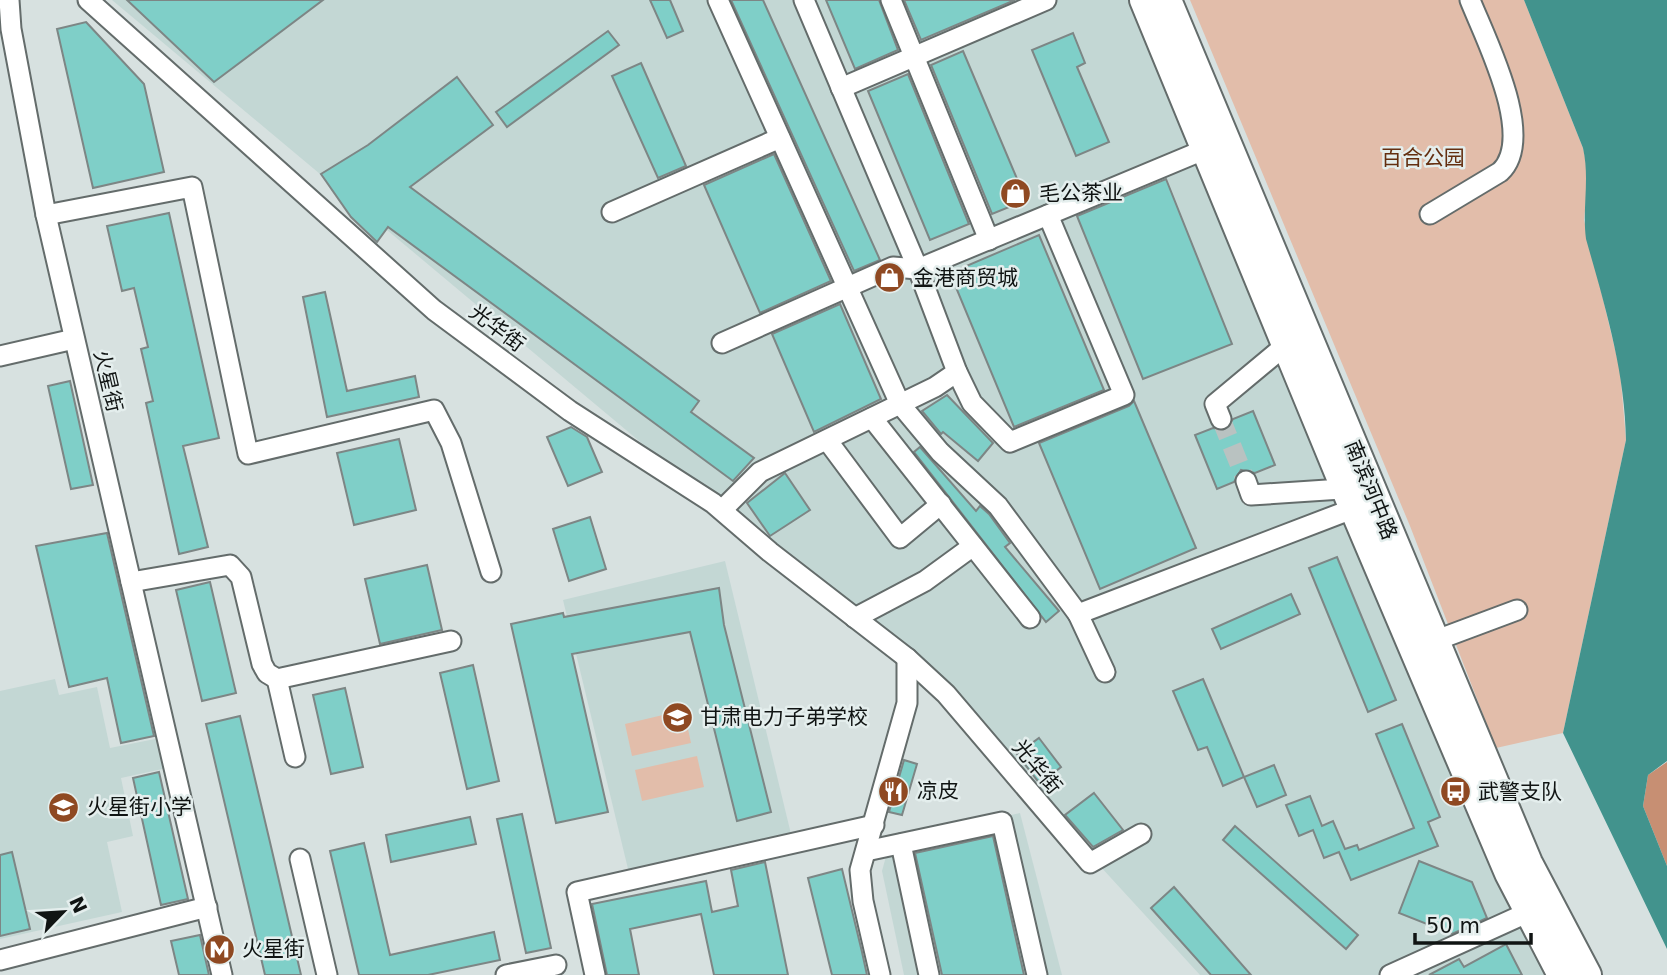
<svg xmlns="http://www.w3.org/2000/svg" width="1667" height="975" font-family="'DejaVu Sans','Noto Sans SC',sans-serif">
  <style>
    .built { fill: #c3d7d4 }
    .green { fill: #e2bdaa }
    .forest { fill: #c78f73 }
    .water { fill: #42938d }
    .building { fill: #7fcfc8; stroke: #7d8685; stroke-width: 2 }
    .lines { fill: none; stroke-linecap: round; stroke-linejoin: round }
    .minor-tunnel { stroke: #b9c2c1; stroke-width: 19; stroke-dasharray: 19 10; stroke-linecap: butt }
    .minor-casing { stroke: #646c6b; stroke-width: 23 }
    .highway-casing { stroke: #646c6b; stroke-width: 32 }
    .minor { stroke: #fff; stroke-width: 19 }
    .highway { stroke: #fff; stroke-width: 28 }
    .labels { text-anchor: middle; stroke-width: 5; stroke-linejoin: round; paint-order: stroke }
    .park-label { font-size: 21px; fill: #642f10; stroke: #e4eeed }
    .poi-label { font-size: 21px; fill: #101413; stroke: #e4eeed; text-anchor: start }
    .street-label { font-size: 21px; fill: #101413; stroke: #e4eeed }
  </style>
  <rect width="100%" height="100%" fill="#d7e1e0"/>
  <g class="built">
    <polygon points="112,0 1147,0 1584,975 1200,975 944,696"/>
    <polygon points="725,561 791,834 629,873 563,600"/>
    <polygon points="55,679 59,695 97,687 110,748 160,738 167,768 121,778 133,836 107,842 122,912 0,939 0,691"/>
    <polygon points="1020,813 1062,975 904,975 882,871 890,842"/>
  </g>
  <g class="green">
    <polygon points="1190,0 1524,0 1583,148 1589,173 1584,220 1620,370 1626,440 1563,733 1496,748 1410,526"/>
    <polygon points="684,710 691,743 632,756 625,724"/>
    <polygon points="697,756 704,787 642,801 635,770"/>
  </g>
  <polygon class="forest" points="1667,762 1667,866 1643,806 1648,775"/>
  <path class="water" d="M1524,0h143v761l-19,14 -5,31 24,60v83l-104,-216 63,-293c-1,-69 -21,-134 -40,-201 -4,-31 4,-60 -3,-91z"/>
  <g class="building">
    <polygon points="127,0 323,0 214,82"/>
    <polygon points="650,0 670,0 683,31 667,38"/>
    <polygon points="731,0 763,0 880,260 854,271"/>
    <polygon points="826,0 879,0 898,50 855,69"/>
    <polygon points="904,0 1015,0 921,40"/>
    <polygon points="86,22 144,84 164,172 93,188 57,29"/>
    <polygon points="608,31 619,45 507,127 496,112"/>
    <polygon points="1073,33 1085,63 1077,67 1109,142 1076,156 1032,50"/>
    <polygon points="963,51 1026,200 992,214 931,65"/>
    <polygon points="641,63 686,166 658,178 612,76"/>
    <polygon points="908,74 969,224 930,240 868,91"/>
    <polygon points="457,77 493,125 410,187 699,401 691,412 754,458 733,481 388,227 377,242 351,217 321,174 368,145"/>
    <polygon points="774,154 831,281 760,313 704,185"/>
    <polygon points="1166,179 1232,344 1143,379 1077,216"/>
    <polygon points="169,213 219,438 183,446 208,547 179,554 146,403 153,401 141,349 148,347 134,288 122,291 107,226"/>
    <polygon points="1039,235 1104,390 1014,427 950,273"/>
    <polygon points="325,292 347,391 415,376 419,397 327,417 303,297"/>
    <polygon points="840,304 881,399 814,432 772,334"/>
    <polygon points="70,381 93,485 71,489 48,386"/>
    <polygon points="947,395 993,443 978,461 943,432 941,434 922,411"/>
    <polygon points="1134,401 1196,548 1100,589 1039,443 1129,406"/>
    <polygon points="1253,411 1275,465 1255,473 1241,470 1234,482 1217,489 1195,435 1213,428 1226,430 1233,419"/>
    <polygon points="571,427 587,437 602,472 568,486 547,437"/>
    <polygon points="399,439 416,510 354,525 337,453"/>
    <polygon points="920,447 976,511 980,506 989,514 1010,543 1005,547 1059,611 1046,622 914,452"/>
    <polygon points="785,473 810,510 770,536 747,503"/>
    <polygon points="590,517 606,569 569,581 553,529"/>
    <polygon points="107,533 154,736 121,743 107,678 69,687 36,546"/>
    <polygon points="1337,557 1396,700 1368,712 1309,568"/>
    <polygon points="427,565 442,630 380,644 365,579"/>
    <polygon points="210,582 236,693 202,701 176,590"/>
    <polygon points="719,588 724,625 771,812 737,821 690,632 572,654 608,812 556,823 511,624 563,613 564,617"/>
    <polygon points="1291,594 1300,614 1221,649 1212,629"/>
    <polygon points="473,665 499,781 467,789 440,673"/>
    <polygon points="1203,679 1244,777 1223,786 1207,747 1198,750 1173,691"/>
    <polygon points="345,688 363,767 331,774 313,695"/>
    <polygon points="240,716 269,838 301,975 265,975 206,724"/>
    <polygon points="1402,724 1440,817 1428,822 1438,846 1351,880 1339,852 1324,858 1313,830 1299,836 1286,805 1310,796 1322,826 1333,821 1345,849 1357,845 1359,850 1414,828 1376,734"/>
    <polygon points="1039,738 1061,767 1040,784 1017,754"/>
    <polygon points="904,760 917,764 902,815 889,812"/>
    <polygon points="1274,765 1286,795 1257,807 1244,777"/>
    <polygon points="159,772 188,899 161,905 133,778"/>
    <polygon points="1094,793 1123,830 1093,847 1065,815"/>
    <polygon points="522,814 551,948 526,953 497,819"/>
    <polygon points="470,817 476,844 391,862 386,835"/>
    <polygon points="1235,826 1358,935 1346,949 1223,840"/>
    <polygon points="993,836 1024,975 942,975 915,853"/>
    <polygon points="364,843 390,955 494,932 500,960 428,975 359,975 330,851"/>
    <polygon points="12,852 30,929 0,936 0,855"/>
    <polygon points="1419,861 1472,882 1487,918 1452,934 1399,913"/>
    <polygon points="765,862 788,975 714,975 701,914 630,929 639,975 607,975 592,904 706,881 712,912 738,906 731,870"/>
    <polygon points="842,869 862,952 867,975 832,975 808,878"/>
    <polygon points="1174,887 1251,975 1211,975 1151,908"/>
    <polygon points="200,935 209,975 179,975 171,941"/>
    <polygon points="1506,944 1522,975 1429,975 1459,959 1464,967"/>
  </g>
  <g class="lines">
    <polyline class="minor-tunnel" points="1221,419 1246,481"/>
    <defs>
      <g id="minor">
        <polyline points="9,0 11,29 46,215 222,975"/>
        <polyline points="88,0 434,310 570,411 713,503 770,552 907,658 946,694 1090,863 1141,834"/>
        <polyline points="718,0 900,404 940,452 998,506 1078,614 1355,508"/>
        <polyline points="804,0 918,269 957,372 972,403 1010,442 1124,395 1048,215"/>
        <polyline points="891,0 989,240"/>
        <polyline points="841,88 1046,0"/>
        <polyline points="612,212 780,138"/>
        <path d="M1430,214l70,-42c37,-34 -15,-134 -30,-172"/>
        <polyline points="46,215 192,187 248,454 434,410 451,443 491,572"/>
        <polyline points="722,343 893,267 918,269 1206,149"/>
        <polyline points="0,356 74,339"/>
        <polyline points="872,418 1030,618"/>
        <polyline points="1221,419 1215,404 1287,344"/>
        <polyline points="827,440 900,538 941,504"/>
        <polyline points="1246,481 1251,495 1357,488"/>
        <polyline points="722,510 760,472 935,387 957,372"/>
        <polyline points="131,582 230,565 241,577 262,664 267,673 277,679 451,641"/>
        <polyline points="1078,614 1105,672"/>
        <polyline points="855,618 925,581 973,546"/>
        <polyline points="1434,641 1517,610"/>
        <polyline points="277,679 295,757"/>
        <polyline points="901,844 929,975"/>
        <polyline points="866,851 1002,822 1037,975"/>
        <polyline points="300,859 327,975"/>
        <polyline points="0,960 207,907"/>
        <polyline points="506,975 556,965"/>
        <polyline points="595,975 577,892 874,825"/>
        <polyline points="880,975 863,901 860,870 907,703 907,658"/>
        <polyline points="1390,975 1529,912"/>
      </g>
      <g id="highway">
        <polyline points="1144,0 1346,490 1509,873 1562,975"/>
        <polyline points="1167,0 1528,863 1587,975"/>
      </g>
    </defs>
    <use href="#minor" class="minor-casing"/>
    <use href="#highway" class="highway-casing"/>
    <use href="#minor" class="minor"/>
    <use href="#highway" class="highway"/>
  </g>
  <defs>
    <symbol id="shop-disc" viewBox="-11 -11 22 22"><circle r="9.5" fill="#8f4922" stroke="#e4eeed"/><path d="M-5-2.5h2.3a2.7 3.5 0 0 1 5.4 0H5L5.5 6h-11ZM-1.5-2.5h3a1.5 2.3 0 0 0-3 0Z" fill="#fff"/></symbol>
    <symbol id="school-disc" viewBox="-11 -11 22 22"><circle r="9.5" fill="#8f4922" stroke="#e4eeed"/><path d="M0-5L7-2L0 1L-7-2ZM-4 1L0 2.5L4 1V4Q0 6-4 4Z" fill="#fff"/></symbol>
    <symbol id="restaurant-disc" viewBox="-11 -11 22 22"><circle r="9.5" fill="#8f4922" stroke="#e4eeed"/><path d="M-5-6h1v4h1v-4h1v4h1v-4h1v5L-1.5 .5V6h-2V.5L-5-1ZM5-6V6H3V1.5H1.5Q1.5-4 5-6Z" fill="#fff"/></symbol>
    <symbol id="bus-disc" viewBox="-11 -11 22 22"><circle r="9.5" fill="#8f4922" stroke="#e4eeed"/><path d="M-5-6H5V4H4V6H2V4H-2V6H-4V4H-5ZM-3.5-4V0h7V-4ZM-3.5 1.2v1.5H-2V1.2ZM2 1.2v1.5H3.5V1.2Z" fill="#fff"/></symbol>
    <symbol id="metro-disc" viewBox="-11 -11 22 22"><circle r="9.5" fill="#8f4922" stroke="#e4eeed"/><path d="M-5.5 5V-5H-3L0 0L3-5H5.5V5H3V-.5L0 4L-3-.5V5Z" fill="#fff"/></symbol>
  </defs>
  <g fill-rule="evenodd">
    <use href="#shop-disc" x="998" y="176" width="35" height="35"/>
    <use href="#shop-disc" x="872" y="260" width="35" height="35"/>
    <use href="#school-disc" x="660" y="700" width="35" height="35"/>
    <use href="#restaurant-disc" x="876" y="774" width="35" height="35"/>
    <use href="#bus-disc" x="1438" y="774" width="35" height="35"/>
    <use href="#school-disc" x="46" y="790" width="35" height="35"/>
    <use href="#metro-disc" x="202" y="932" width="35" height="35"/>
  </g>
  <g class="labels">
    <g class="park-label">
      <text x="1423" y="165">百合公园</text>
    </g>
    <g class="poi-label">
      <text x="1039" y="200">毛公茶业</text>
      <text x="913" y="285">金港商贸城</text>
      <text x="700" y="724">甘肃电力子弟学校</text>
      <text x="917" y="798">凉皮</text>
      <text x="1478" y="799">武警支队</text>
      <text x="87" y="814">火星街小学</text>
      <text x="242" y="956">火星街</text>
    </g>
    <g class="street-label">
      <text transform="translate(497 328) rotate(37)" y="7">光华街</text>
      <text transform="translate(108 381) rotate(77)" y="7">火星街</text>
      <text transform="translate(1371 490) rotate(68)" y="7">南滨河中路</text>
      <text transform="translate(1037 767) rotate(50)" y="7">光华街</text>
    </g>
  </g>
  <g transform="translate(63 912) rotate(65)" stroke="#e4eeed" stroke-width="5" paint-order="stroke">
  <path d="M0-5L12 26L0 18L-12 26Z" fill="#101413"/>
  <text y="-10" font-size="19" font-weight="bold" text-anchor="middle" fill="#101413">N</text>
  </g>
  <path d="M1415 933v10h116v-10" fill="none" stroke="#101413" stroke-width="3.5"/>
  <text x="1426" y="933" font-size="21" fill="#101413" stroke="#e4eeed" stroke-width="5" paint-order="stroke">50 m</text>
</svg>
